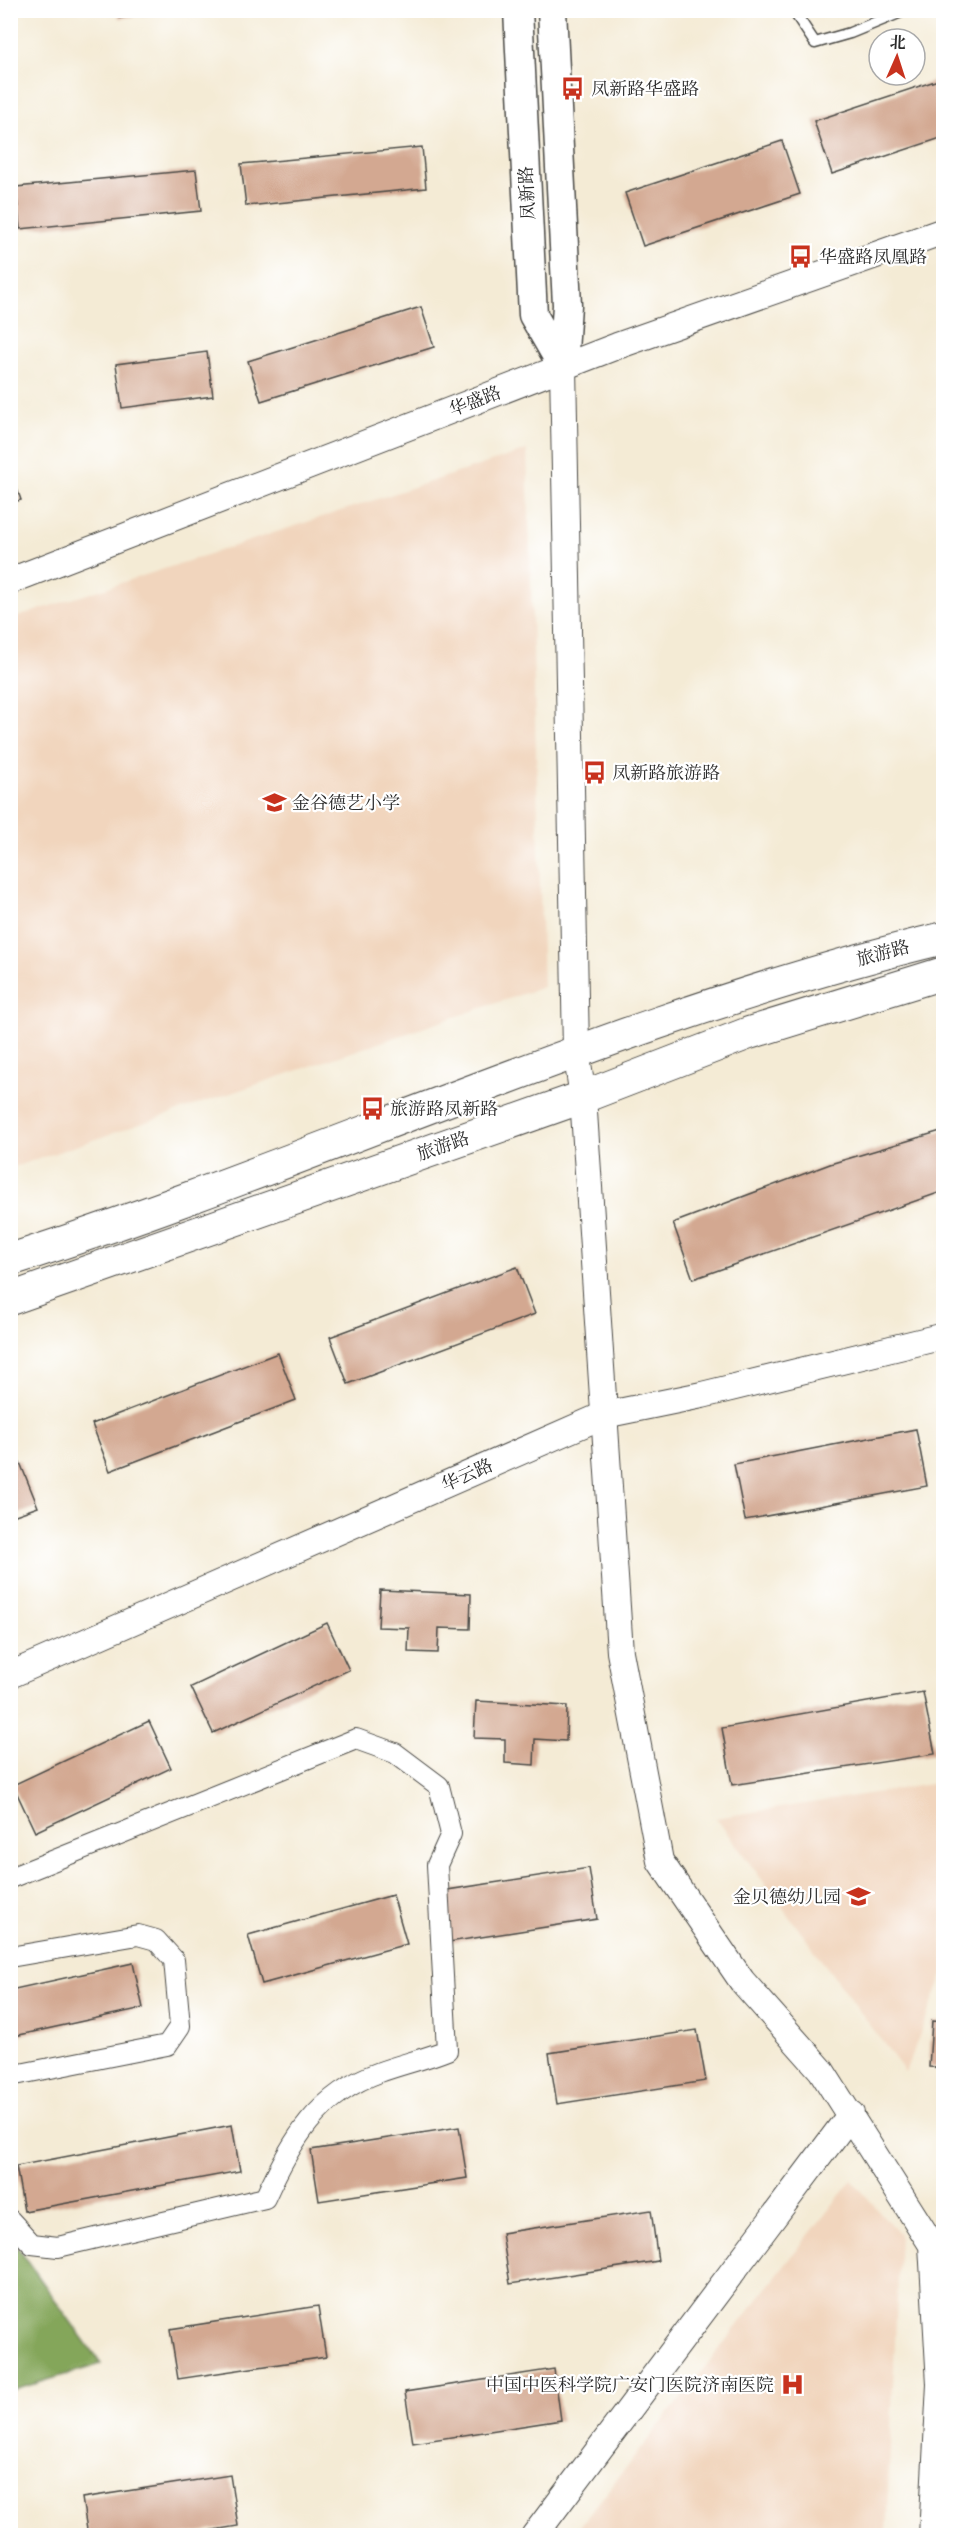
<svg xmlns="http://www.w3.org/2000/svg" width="954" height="2546" font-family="Alegreya,'Noto Serif SC',serif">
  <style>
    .built { fill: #f1d5bd }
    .forest { fill: #84a65a; stroke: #586842; stroke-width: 1.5 }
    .building { fill: #d3a891 }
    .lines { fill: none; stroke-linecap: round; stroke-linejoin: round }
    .service-casing { stroke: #494844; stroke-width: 13 }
    .minor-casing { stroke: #494844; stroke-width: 22 }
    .tertiary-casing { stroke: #494844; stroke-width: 28 }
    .secondary-casing { stroke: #494844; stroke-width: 31 }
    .primary-casing { stroke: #494844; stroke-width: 34 }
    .service { stroke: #fff; stroke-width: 10 }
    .minor { stroke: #fff; stroke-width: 20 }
    .tertiary { stroke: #fff; stroke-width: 26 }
    .secondary { stroke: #fff; stroke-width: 28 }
    .primary { stroke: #fff; stroke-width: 32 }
    .labels { text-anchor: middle; stroke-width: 4.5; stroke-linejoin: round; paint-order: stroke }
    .poi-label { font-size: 18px; fill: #2b2b2b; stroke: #fff; text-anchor: start }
    .street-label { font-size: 18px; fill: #2b2b2b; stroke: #fff }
  </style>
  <rect width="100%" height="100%" fill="#fff"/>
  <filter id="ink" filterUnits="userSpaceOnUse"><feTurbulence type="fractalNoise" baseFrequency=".0167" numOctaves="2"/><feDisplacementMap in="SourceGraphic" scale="12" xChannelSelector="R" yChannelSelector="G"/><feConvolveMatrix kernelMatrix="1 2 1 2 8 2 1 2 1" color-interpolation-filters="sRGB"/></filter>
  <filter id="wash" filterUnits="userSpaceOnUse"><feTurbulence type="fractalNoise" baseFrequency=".008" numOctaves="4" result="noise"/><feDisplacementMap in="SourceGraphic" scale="24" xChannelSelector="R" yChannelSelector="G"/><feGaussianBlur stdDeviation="1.35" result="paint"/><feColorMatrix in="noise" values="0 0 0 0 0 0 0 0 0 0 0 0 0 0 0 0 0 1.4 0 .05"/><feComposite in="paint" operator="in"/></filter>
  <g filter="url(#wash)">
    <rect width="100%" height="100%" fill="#f4ebd5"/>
    <g class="built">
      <polygon points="527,450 543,987 11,1168 11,619"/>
      <polygon points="943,1782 943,1975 905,2072 716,1818"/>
      <polygon points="852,2180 900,2235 886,2535 573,2535"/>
    </g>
    <polygon class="forest" points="11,2238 101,2364 11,2391"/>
    <g id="blocks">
      <g class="building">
        <polygon points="118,10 174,10 174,12 119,18"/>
        <polygon points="944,78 944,137 832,174 814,121"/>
        <polygon points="782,141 800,194 643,246 625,193"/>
        <polygon points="422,147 426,188 246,206 241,164"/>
        <polygon points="196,170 201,211 20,229 16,187"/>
        <polygon points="421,307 434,347 261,401 248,361"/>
        <polygon points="207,352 213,396 122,408 116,364"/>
        <polygon points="10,469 21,500 10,503"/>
        <polygon points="944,1130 944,1191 693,1279 673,1223 830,1164"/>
        <polygon points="517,1267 535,1314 348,1384 330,1337"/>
        <polygon points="278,1353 296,1400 110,1471 92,1424"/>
        <polygon points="916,1429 927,1486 745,1520 734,1464"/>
        <polygon points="19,1460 38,1507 10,1517 10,1464"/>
        <polygon points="380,1590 471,1594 470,1629 439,1628 438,1653 408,1652 409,1628 378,1627"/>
        <polygon points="327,1623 349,1670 213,1733 191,1687"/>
        <polygon points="923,1692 935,1754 732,1785 722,1728"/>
        <polygon points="476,1701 567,1706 566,1741 535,1739 534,1765 505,1763 505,1739 474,1738"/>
        <polygon points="149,1721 171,1768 35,1832 13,1785"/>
        <polygon points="589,1868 597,1919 449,1942 441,1891"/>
        <polygon points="393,1895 407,1944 262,1984 248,1935"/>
        <polygon points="133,1963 143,2008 10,2037 10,1990"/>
        <polygon points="932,2021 944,2022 944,2068 929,2067"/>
        <polygon points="697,2030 706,2081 557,2104 549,2053"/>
        <polygon points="232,2125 240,2171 24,2211 16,2166"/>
        <polygon points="459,2127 467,2178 319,2201 311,2150"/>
        <polygon points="651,2210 658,2261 510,2284 502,2233"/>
        <polygon points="318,2306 326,2357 178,2379 170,2329"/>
        <polygon points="554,2369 561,2420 413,2443 405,2392"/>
        <polygon points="230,2475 238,2526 177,2536 88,2536 82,2498"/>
      </g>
    </g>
  </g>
  <g filter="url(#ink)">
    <use href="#blocks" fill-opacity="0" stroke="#494844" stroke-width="1.5"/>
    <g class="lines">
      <defs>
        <polyline id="service" points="793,10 815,43 850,33 906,10"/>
        <g id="minor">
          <path d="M10,1878l346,-139 39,14 44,33 12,48 -14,31 10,185c-22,9 -45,14 -67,22 -62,22 -89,69 -115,126l-207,49 -26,-3 -22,-24"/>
          <polyline points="10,1957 138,1935 156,1940 174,1960 180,2026 167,2045 10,2076"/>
        </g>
        <g id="tertiary">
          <polyline points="563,367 576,1051 583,1097 620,1652 660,1861 742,1981 821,2070 932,2245 940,2384 932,2536"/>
          <polyline points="10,581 617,346 944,231"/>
          <polyline points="10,1675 604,1415 702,1395 944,1336"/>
          <polyline points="534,2536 851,2114"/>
        </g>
        <g id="secondary">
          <polyline points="518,10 533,315 563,367"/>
          <polyline points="552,10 567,305 563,367"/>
        </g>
        <g id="primary">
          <path d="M10,1260c314,-101 612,-245 934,-322"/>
          <polyline points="10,1299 583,1097 749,1033 944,973"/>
        </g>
      </defs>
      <use href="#service" class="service-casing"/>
      <use href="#minor" class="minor-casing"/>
      <use href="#tertiary" class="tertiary-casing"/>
      <use href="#secondary" class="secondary-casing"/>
      <use href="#primary" class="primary-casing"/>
      <use href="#service" class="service"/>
      <use href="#minor" class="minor"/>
      <use href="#tertiary" class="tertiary"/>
      <use href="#secondary" class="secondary"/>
      <use href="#primary" class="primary"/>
    </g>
  </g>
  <defs>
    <symbol id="bus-bare" viewBox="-9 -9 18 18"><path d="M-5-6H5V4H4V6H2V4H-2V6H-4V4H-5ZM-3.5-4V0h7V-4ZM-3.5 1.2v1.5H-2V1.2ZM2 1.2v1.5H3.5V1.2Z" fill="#c8321e" stroke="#fff" stroke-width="2.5" paint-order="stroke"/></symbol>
    <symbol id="school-bare" viewBox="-9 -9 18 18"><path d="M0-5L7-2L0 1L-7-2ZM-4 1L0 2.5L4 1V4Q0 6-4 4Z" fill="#c8321e" stroke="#fff" stroke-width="2.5" paint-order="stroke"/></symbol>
    <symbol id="hospital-bare" viewBox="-9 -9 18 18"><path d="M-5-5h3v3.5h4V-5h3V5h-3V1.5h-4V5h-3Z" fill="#c8321e" stroke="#fff" stroke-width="2.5" paint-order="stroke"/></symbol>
  </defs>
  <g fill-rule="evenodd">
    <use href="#bus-bare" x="556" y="72" width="33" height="33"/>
    <use href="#bus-bare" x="784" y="240" width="33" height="33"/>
    <use href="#bus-bare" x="578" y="756" width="33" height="33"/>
    <use href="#school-bare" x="258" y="786" width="33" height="33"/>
    <use href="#bus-bare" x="356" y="1092" width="33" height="33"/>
    <use href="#school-bare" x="842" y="1880" width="33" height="33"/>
    <use href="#hospital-bare" x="776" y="2368" width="33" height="33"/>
  </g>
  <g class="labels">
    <g class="poi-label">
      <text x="591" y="95">凤新路华盛路</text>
      <text x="819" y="263">华盛路凤凰路</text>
      <text x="612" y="779">凤新路旅游路</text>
      <text x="292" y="809">金谷德艺小学</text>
      <text x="390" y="1115">旅游路凤新路</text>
      <text x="841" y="1903" text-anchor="end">金贝德幼儿园</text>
      <text x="774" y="2391" text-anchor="end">中国中医科学院广安门医院济南医院</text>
    </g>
    <g class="street-label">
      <text transform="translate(527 193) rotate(-93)" y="6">凤新路</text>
      <text transform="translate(475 401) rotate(-21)" y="6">华盛路</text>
      <text transform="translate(883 953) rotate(-15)" y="6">旅游路</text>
      <text transform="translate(443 1146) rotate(-19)" y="6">旅游路</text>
      <text transform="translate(467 1475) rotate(-24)" y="6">华云路</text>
    </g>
  </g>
  <rect width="954" height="2546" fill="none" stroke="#fff" stroke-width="36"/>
  <g transform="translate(897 57) rotate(3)"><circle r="28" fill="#ffffff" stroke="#aaaaaa" stroke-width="1.5"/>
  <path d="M0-4.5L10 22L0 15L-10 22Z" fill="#c8321e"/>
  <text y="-9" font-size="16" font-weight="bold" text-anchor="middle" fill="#2b2b2b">北</text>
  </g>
</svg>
